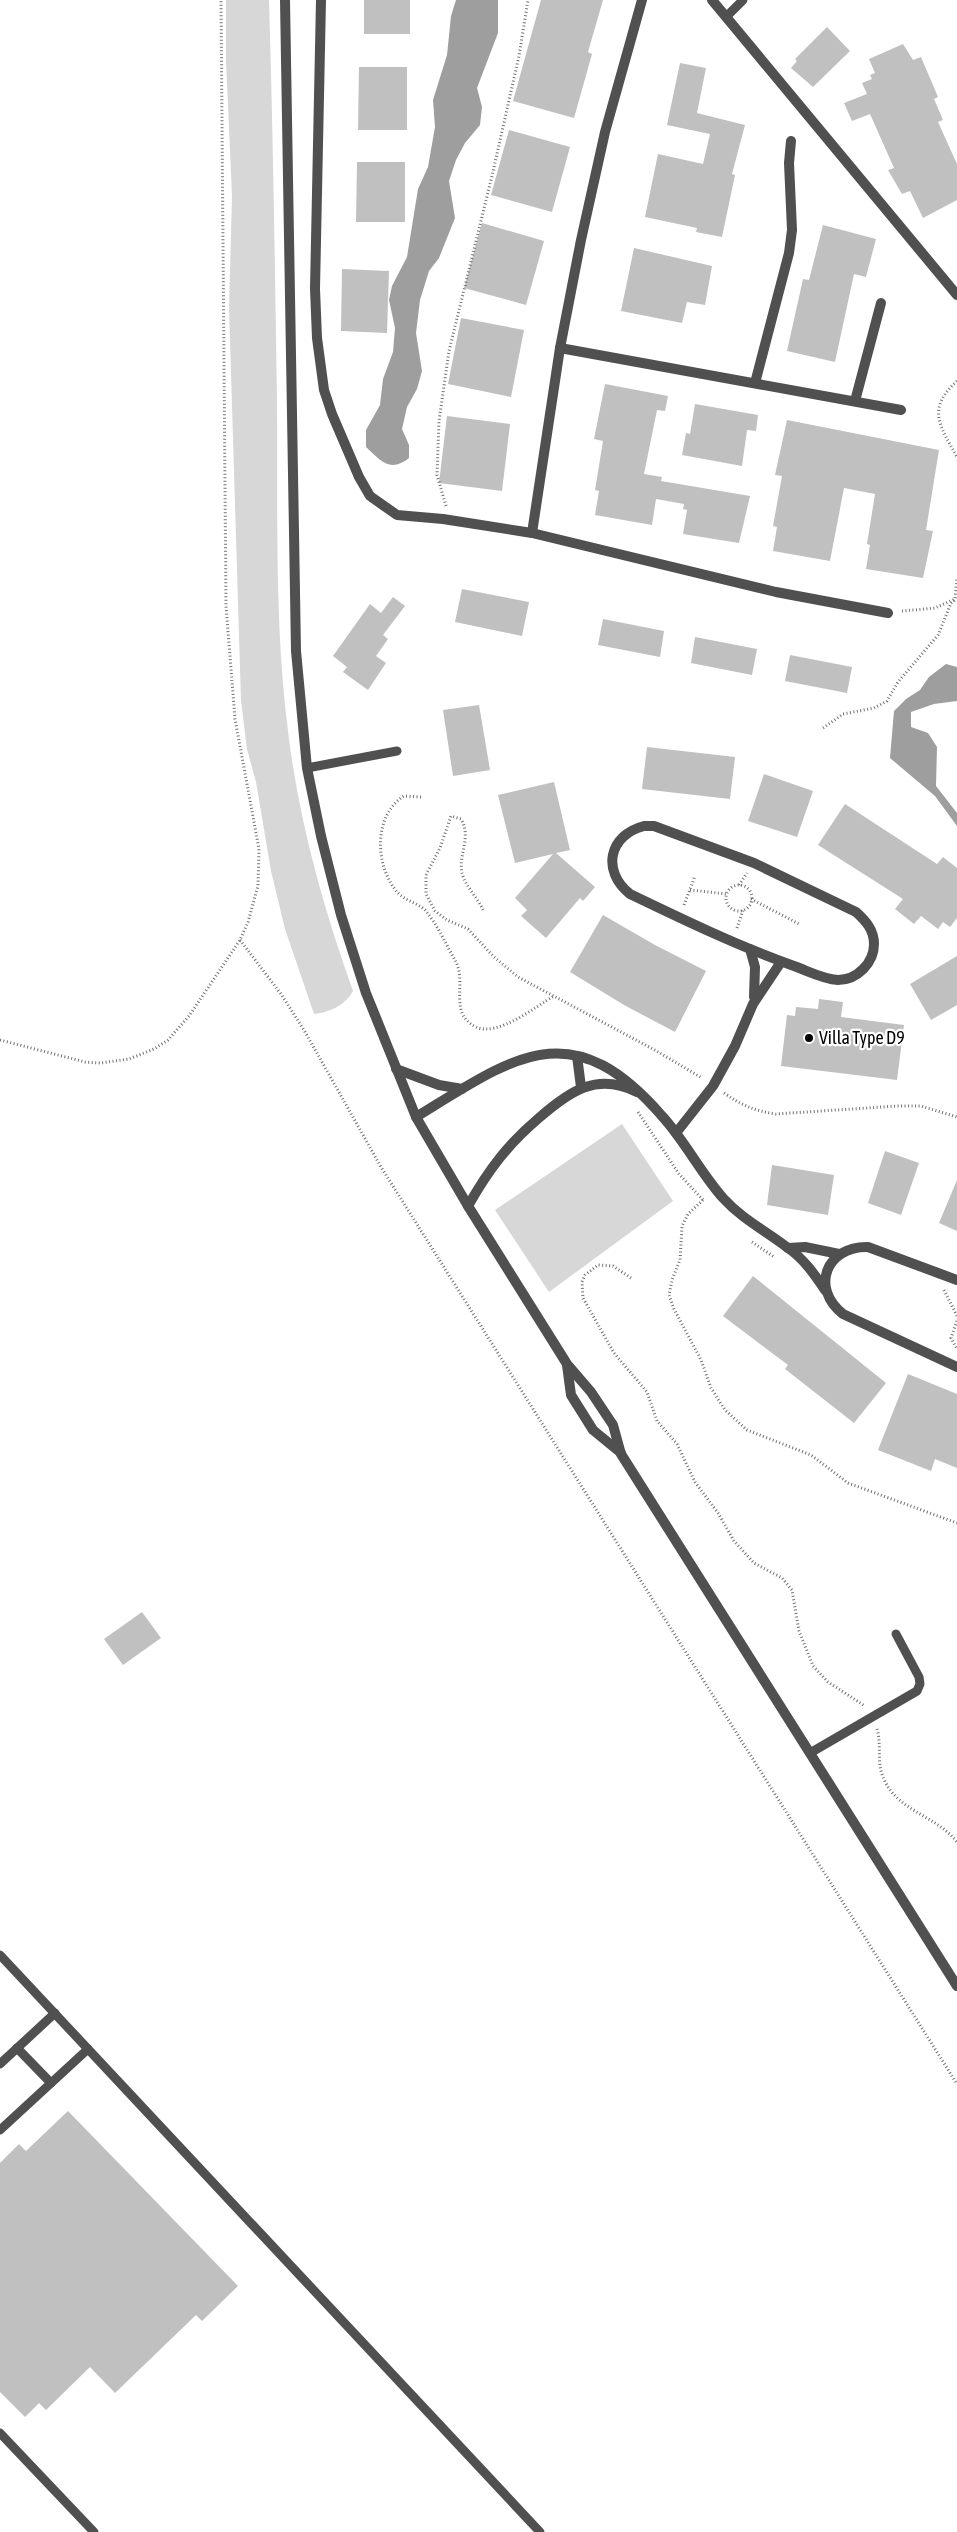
<svg xmlns="http://www.w3.org/2000/svg" width="957" height="2532" font-family="'Asap Condensed',sans-serif">
  <style>
    .green { fill: #d7d7d7 }
    .water { fill: #9e9e9e }
    .building { fill: #c0c0c0 }
    .lines { fill: none; stroke-linecap: round; stroke-linejoin: round }
    .path { stroke: #727272; stroke-width: 3; stroke-dasharray: 1 2.5; stroke-linecap: butt }
    .service { stroke: #505050; stroke-width: 9 }
    .minor { stroke: #505050; stroke-width: 10 }
    .poi-dot { fill: #000; stroke: #fff; stroke-width: 2 }
    .labels { text-anchor: middle; stroke-width: 4.5; stroke-linejoin: round; paint-order: stroke }
    .poi-label { font-size: 18px; fill: #000; stroke: #fff; text-anchor: start }
  </style>
  <rect width="100%" height="100%" fill="#fff"/>
  <g class="green">
    <path d="M226,0h43c4,134 6,268 8,402 1,111 -3,227 12,337 11,86 35,171 64,252 -7,14 -25,22 -39,23l-29,-85 -14,-58 -15,-89 -9,-33 -6,-48 -12,-394 3,-111 -6,-136z"/>
    <polygon points="622,1124 673,1201 549,1292 495,1210"/>
  </g>
  <g class="water">
    <path d="M456,0h42v33l-21,55 5,19 -2,18 -15,18 -9,17 -7,21 6,37 -16,40 -10,13 -9,29 -4,33 6,38 -5,18 -10,18 -5,22 7,16v13c-19,15 -28,3 -43,-11v-17l14,-25 3,-26 10,-27 2,-24 -6,-28 3,-14 15,-29 11,-68 10,-22 7,-40 -2,-27 14,-45 4,-39z"/>
    <polygon points="946,664 957,667 957,701 934,704 911,712 911,727 928,733 937,747 936,786 957,813 957,826 935,796 890,758 894,711 906,699 920,690 929,677"/>
  </g>
  <g class="building">
    <rect x="364" y="0" width="46" height="34"/>
    <polygon points="541,0 603,0 588,52 592,54 574,118 513,101"/>
    <polygon points="827,27 850,51 813,87 791,68 797,61 795,59"/>
    <polygon points="903,44 913,60 921,57 938,97 934,99 943,120 938,122 957,164 957,200 923,218 910,191 902,194 888,170 894,168 870,114 852,121 844,103 867,94 862,83 872,79 870,75 875,73 869,59"/>
    <polygon points="680,63 706,68 697,113 745,125 732,174 735,175 722,237 696,232 697,228 645,217 658,154 703,164 710,134 667,125"/>
    <polygon points="359,67 407,67 407,130 358,130"/>
    <polygon points="509,130 570,147 552,212 491,195"/>
    <polygon points="357,162 405,162 405,222 356,222"/>
    <polygon points="482,223 544,241 526,305 464,288"/>
    <polygon points="823,225 876,239 866,277 854,274 835,362 787,351 803,279 809,280"/>
    <polygon points="634,248 712,266 705,305 687,302 682,323 621,311"/>
    <polygon points="342,269 389,271 387,333 341,331"/>
    <polygon points="461,318 524,330 511,397 448,384"/>
    <polygon points="605,384 668,396 665,411 657,410 644,474 662,477 661,481 750,496 739,543 683,534 687,510 683,509 684,504 656,499 652,525 595,515 599,491 595,490 603,441 594,439"/>
    <polygon points="695,404 758,415 756,431 747,430 742,466 682,455 686,433 690,434"/>
    <polygon points="447,416 510,424 502,491 439,483"/>
    <polygon points="787,420 939,450 926,530 933,531 923,578 866,569 870,545 867,544 875,494 844,488 830,561 773,551 777,527 773,526 782,476 775,475"/>
    <polygon points="462,589 529,602 522,636 455,622"/>
    <polygon points="393,597 405,606 383,635 388,639 376,656 386,663 368,690 343,672 347,667 333,656 370,604 381,613"/>
    <polygon points="603,619 664,631 660,657 598,645"/>
    <polygon points="695,637 757,649 752,675 691,663"/>
    <polygon points="790,655 852,667 847,693 785,681"/>
    <polygon points="479,705 490,770 453,776 443,710"/>
    <polygon points="647,747 735,757 730,799 642,789"/>
    <polygon points="764,774 813,791 797,837 748,821"/>
    <polygon points="554,782 570,850 556,853 595,887 583,901 580,898 546,938 521,916 527,910 515,898 553,854 515,863 498,795"/>
    <polygon points="845,804 937,864 943,857 957,868 957,918 950,927 943,922 938,929 921,916 914,924 895,909 903,899 818,845"/>
    <polygon points="603,915 655,945 706,971 675,1032 624,1005 570,972"/>
    <polygon points="957,956 957,1005 931,1020 910,984"/>
    <polygon points="819,999 843,1002 841,1017 904,1025 897,1080 781,1066 787,1015 795,1016 796,1007 818,1009"/>
    <polygon points="885,1151 919,1163 901,1215 868,1203"/>
    <polygon points="772,1165 834,1175 828,1215 767,1205"/>
    <polygon points="957,1180 957,1231 939,1223"/>
    <polygon points="753,1276 886,1383 854,1423 785,1369 788,1365 723,1316"/>
    <polygon points="908,1374 957,1394 957,1468 935,1459 931,1471 878,1450"/>
    <polygon points="142,1612 161,1638 123,1665 104,1639"/>
    <polygon points="68,2111 238,2286 202,2321 196,2315 115,2393 90,2367 46,2410 39,2403 25,2417 0,2392 0,2163 19,2144 26,2151"/>
  </g>
  <g class="lines">
    <g class="path">
      <path d="M957,381c-31,28 -17,45 0,76"/>
      <polyline points="446,506 437,475 439,421 449,351 492,176 519,56 528,0"/>
      <polyline points="902,611 935,608 955,599 957,578"/>
      <polyline points="823,728 843,714 874,708 887,701 898,682 938,635 951,603 957,599"/>
      <path d="M421,797l-17,-1c-32,20 -29,73 -5,98 8,7 18,9 26,16 12,14 22,36 31,52 11,22 -8,51 20,65 22,10 59,-20 78,-31"/>
      <polyline points="739,885 747,873"/>
      <circle cx="739" cy="898" r="13"/>
      <polyline points="690,890 727,894"/>
      <polyline points="751,899 799,924"/>
      <polyline points="684,905 695,876"/>
      <path d="M483,910c-5,-12 -18,-24 -21,-37 -4,-18 10,-36 -1,-54l-10,-3 -11,32 -14,27v19l9,17 12,9 21,9 25,27 25,21 135,72 49,29"/>
      <polyline points="737,928 743,910"/>
      <polyline points="240,940 281,994 304,1030 381,1167 957,2084"/>
      <polyline points="0,1040 85,1062 101,1063 129,1059 154,1049 168,1040 189,1016 240,940 248,922 258,886 259,849 235,719 226,606 221,0"/>
      <path d="M724,1093c17,12 31,18 52,21l121,-8h24l36,11"/>
      <polyline points="638,1112 679,1174 704,1201"/>
      <polyline points="703,1200 688,1214 682,1226 680,1260 672,1280 669,1295 674,1309 701,1360 711,1388 725,1410 747,1430 811,1455 848,1483 957,1523"/>
      <polyline points="752,1242 774,1257"/>
      <polyline points="631,1278 613,1266 598,1265 585,1275 582,1282 583,1298 614,1353 647,1392 657,1421 677,1444 695,1482 718,1513 734,1541 754,1563 782,1578 792,1590 799,1631 813,1666 828,1682 865,1706"/>
      <polyline points="944,1290 957,1316"/>
      <polyline points="957,1321 951,1338 957,1349"/>
      <path d="M877,1729c5,17 -1,34 7,50 13,32 53,37 73,63"/>
    </g>
    <g class="service">
      <polyline points="726,17 743,0"/>
      <polyline points="307,768 397,751"/>
      <polyline points="810,1753 917,1691 920,1684 919,1677 896,1634"/>
      <polyline points="0,1955 540,2532"/>
      <polyline points="17,2048 51,2083"/>
      <polyline points="0,2064 55,2013"/>
      <polyline points="0,2130 88,2049"/>
      <polyline points="0,2433 94,2532"/>
    </g>
    <g class="minor">
      <polyline points="285,0 296,651 307,768 321,836 341,915 366,993 416,1117 468,1206 567,1364 591,1392 613,1425 621,1454 957,1986"/>
      <polyline points="321,0 315,289 317,338 324,390 332,414 359,477 370,496 397,515 443,519 532,533 776,592 888,613"/>
      <polyline points="712,0 957,295"/>
      <polyline points="560,348 901,410"/>
      <polyline points="755,383 789,253 792,230 789,163 791,141"/>
      <polyline points="855,401 881,303"/>
      <polyline points="532,533 560,348 581,240 605,132 642,0"/>
      <path d="M644,826h10l100,37 102,49c10,9 18,18 18,32 0,19 -17,36 -36,36 -15,-1 -30,-9 -44,-14 -56,-20 -110,-46 -164,-72 -29,-23 -21,-59 14,-68z"/>
      <polyline points="750,949 755,967 754,997"/>
      <polyline points="577,1056 581,1087"/>
      <polyline points="396,1069 439,1085 462,1089"/>
      <path d="M416,1117c98,-60 155,-106 246,-1 23,25 38,56 61,82 19,21 43,33 65,50 16,11 27,27 37,42"/>
      <polyline points="676,1133 713,1086 735,1046 753,1004 781,962"/>
      <path d="M468,1206c21,-37 40,-62 72,-89 30,-26 57,-45 97,-25"/>
      <polyline points="788,1248 805,1247 839,1254"/>
      <path d="M957,1280l-89,-33c-42,-1 -58,41 -25,67l114,53"/>
      <polyline points="567,1365 571,1395 593,1430 621,1453"/>
    </g>
  </g>
  <circle class="poi-dot" cx="809" cy="1038" r="5"/>
  <g class="labels">
    <g class="poi-label">
      <text x="819" y="1044">Villa Type D9</text>
    </g>
  </g>
</svg>
